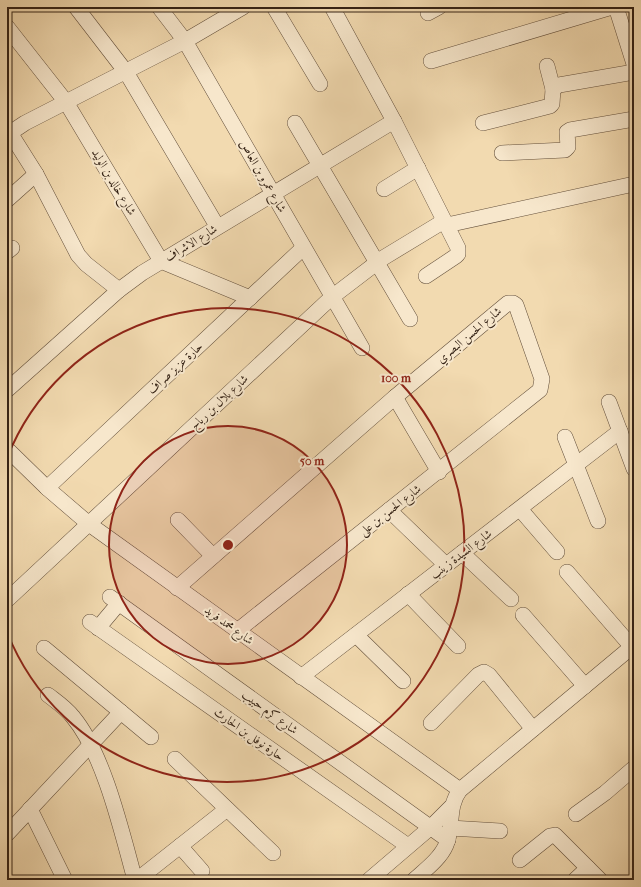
<svg xmlns="http://www.w3.org/2000/svg" width="641" height="887" font-family="'IM FELL French Canon',Amiri,serif">
  <style>
    .lines { fill: none; stroke-linecap: round; stroke-linejoin: round }
    .minor-casing { stroke: #64503c; stroke-width: 16 }
    .minor { stroke: #f7e7cc; stroke-width: 15 }
    .ring { fill: none; stroke: #8f2418; stroke-width: 2 }
    .labels { text-anchor: middle; stroke-width: 4; stroke-linejoin: round; paint-order: stroke }
    .street-label { font-size: 12px; fill: #342215; stroke: #f7e7cc }
    .centre { fill: #8f2418; stroke: #f7e7cc; stroke-width: 2 }
    .ring-label { font-size: 12px; text-anchor: middle; font-weight: bold; fill: #8f2418; stroke: #f7e7cc; stroke-width: 4; stroke-linejoin: round; paint-order: stroke }
  </style>
  <rect width="100%" height="100%" fill="#f2dab0"/>
  <filter id="stains"><feTurbulence type="fractalNoise" baseFrequency=".005" numOctaves="4"/><feColorMatrix values="0 0 0 0 .2 0 0 0 0 .09 0 0 0 0 .02 0 0 0 .5 -.17"/></filter>
  <radialGradient id="worn" r=".72"><stop offset=".6" stop-color="#630" stop-opacity="0"/><stop offset="1" stop-color="#630" stop-opacity=".3"/></radialGradient>
  <g class="lines">
    <defs>
      <g id="minor">
        <polyline points="76,7 126,72 217,226"/>
        <polyline points="159,7 185,41 362,348"/>
        <polyline points="274,7 320,84"/>
        <polyline points="332,7 394,121 458,248 458,254 456,256 426,276"/>
        <polyline points="616,7 634,64"/>
        <polyline points="428,13 439,7"/>
        <polyline points="7,27 66,102 161,261 250,298"/>
        <polyline points="431,61 612,7"/>
        <polyline points="547,66 553,89"/>
        <polyline points="295,123 410,319"/>
        <polyline points="483,123 550,106 552,104 553,89 559,85 634,72"/>
        <polyline points="7,128 36,174 78,255 86,264 119,290"/>
        <polyline points="7,135 25,123 185,41 243,7"/>
        <polyline points="502,153 565,150 568,147 567,132 570,130 634,119"/>
        <polyline points="384,189 418,168"/>
        <polyline points="7,200 36,174"/>
        <polyline points="447,225 634,184"/>
        <polyline points="7,252 12,248"/>
        <polyline points="7,390 119,290 142,273 394,121"/>
        <polyline points="395,397 439,472"/>
        <polyline points="609,402 634,469"/>
        <polyline points="565,437 598,521"/>
        <polyline points="7,449 47,488 89,524 460,790"/>
        <polyline points="47,488 303,248"/>
        <polyline points="520,509 557,552"/>
        <polyline points="389,510 446,565"/>
        <polyline points="178,520 213,556"/>
        <polyline points="462,553 511,599"/>
        <polyline points="567,572 632,647"/>
        <polyline points="177,588 395,397 508,303 513,303 516,305 542,379 540,390 237,631"/>
        <polyline points="408,594 458,646"/>
        <polyline points="110,597 448,840"/>
        <polyline points="7,600 332,297 383,258 444,221"/>
        <polyline points="523,615 585,686"/>
        <polyline points="90,622 408,846"/>
        <polyline points="98,628 119,603"/>
        <polyline points="356,635 403,681"/>
        <polyline points="44,648 151,737"/>
        <polyline points="301,677 620,431"/>
        <path d="M48,695c9,7 18,13 25,22 31,37 49,116 62,163"/>
        <polyline points="431,723 478,675 484,672 489,675 533,729"/>
        <polyline points="175,759 273,853"/>
        <polyline points="30,809 65,880"/>
        <polyline points="576,814 605,793 634,768"/>
        <polyline points="450,828 500,831"/>
        <polyline points="7,834 121,712"/>
        <polyline points="180,846 202,871"/>
        <polyline points="520,860 550,836 555,835 600,880"/>
        <polyline points="137,880 227,809"/>
        <polyline points="369,880 431,827 452,806"/>
        <path d="M414,880c11,-10 26,-21 32,-35 8,-18 1,-38 14,-55l174,-145"/>
        <polyline points="575,880 588,868"/>
      </g>
    </defs>
    <use href="#minor" class="minor-casing"/>
    <use href="#minor" class="minor"/>
  </g>
  <circle cx="228" cy="545" r="119" fill="#8f2418" fill-opacity=".12"/>
  <g class="ring">
    <circle cx="228" cy="545" r="119"/>
    <path d="M7 458A237 237 0 1 1 7 632"/>
  </g>
  <g class="labels">
    <g class="street-label">
      <text transform="translate(263 176) rotate(60)" y="4">شارع عمرو بن العاص</text>
      <text transform="translate(114 182) rotate(59)" y="4">شارع خالد بن الوليد</text>
      <text transform="translate(191 243) rotate(-32)" y="4">شارع الاشراف</text>
      <text transform="translate(469 335) rotate(-40)" y="4">شارع الحسن البصري</text>
      <text transform="translate(175 368) rotate(-43)" y="4">حارة عزيز صراف</text>
      <text transform="translate(219 402) rotate(-43)" y="4">شارع بلال بن رباح</text>
      <text transform="translate(390 510) rotate(-38)" y="4">شارع الحسن بن على</text>
      <text transform="translate(461 554) rotate(-37)" y="4">شارع السيدة زينب</text>
      <text transform="translate(229 625) rotate(36)" y="4">شارع محمد فريد</text>
      <text transform="translate(270 712) rotate(36)" y="4">شارع كرم حبيب</text>
      <text transform="translate(249 734) rotate(35)" y="4">حارة نوفل بن الحارث</text>
    </g>
  </g>
  <circle cx="228" cy="545" r="6" class="centre"/>
  <g class="ring-label">
    <text x="396" y="382">100 m</text>
    <text x="312" y="465">50 m</text>
  </g>
  <rect width="641" height="887" fill="none" stroke="#f2dab0" stroke-width="24"/>
  <rect x="8" y="8" width="625" height="871" fill="none" stroke="#342215" stroke-width="2"/>
  <rect x="12" y="12" width="617" height="863" fill="none" stroke="#342215"/>
  <rect width="100%" height="100%" filter="url(#stains)"/>
  <rect width="100%" height="100%" fill="url(#worn)"/>
</svg>
